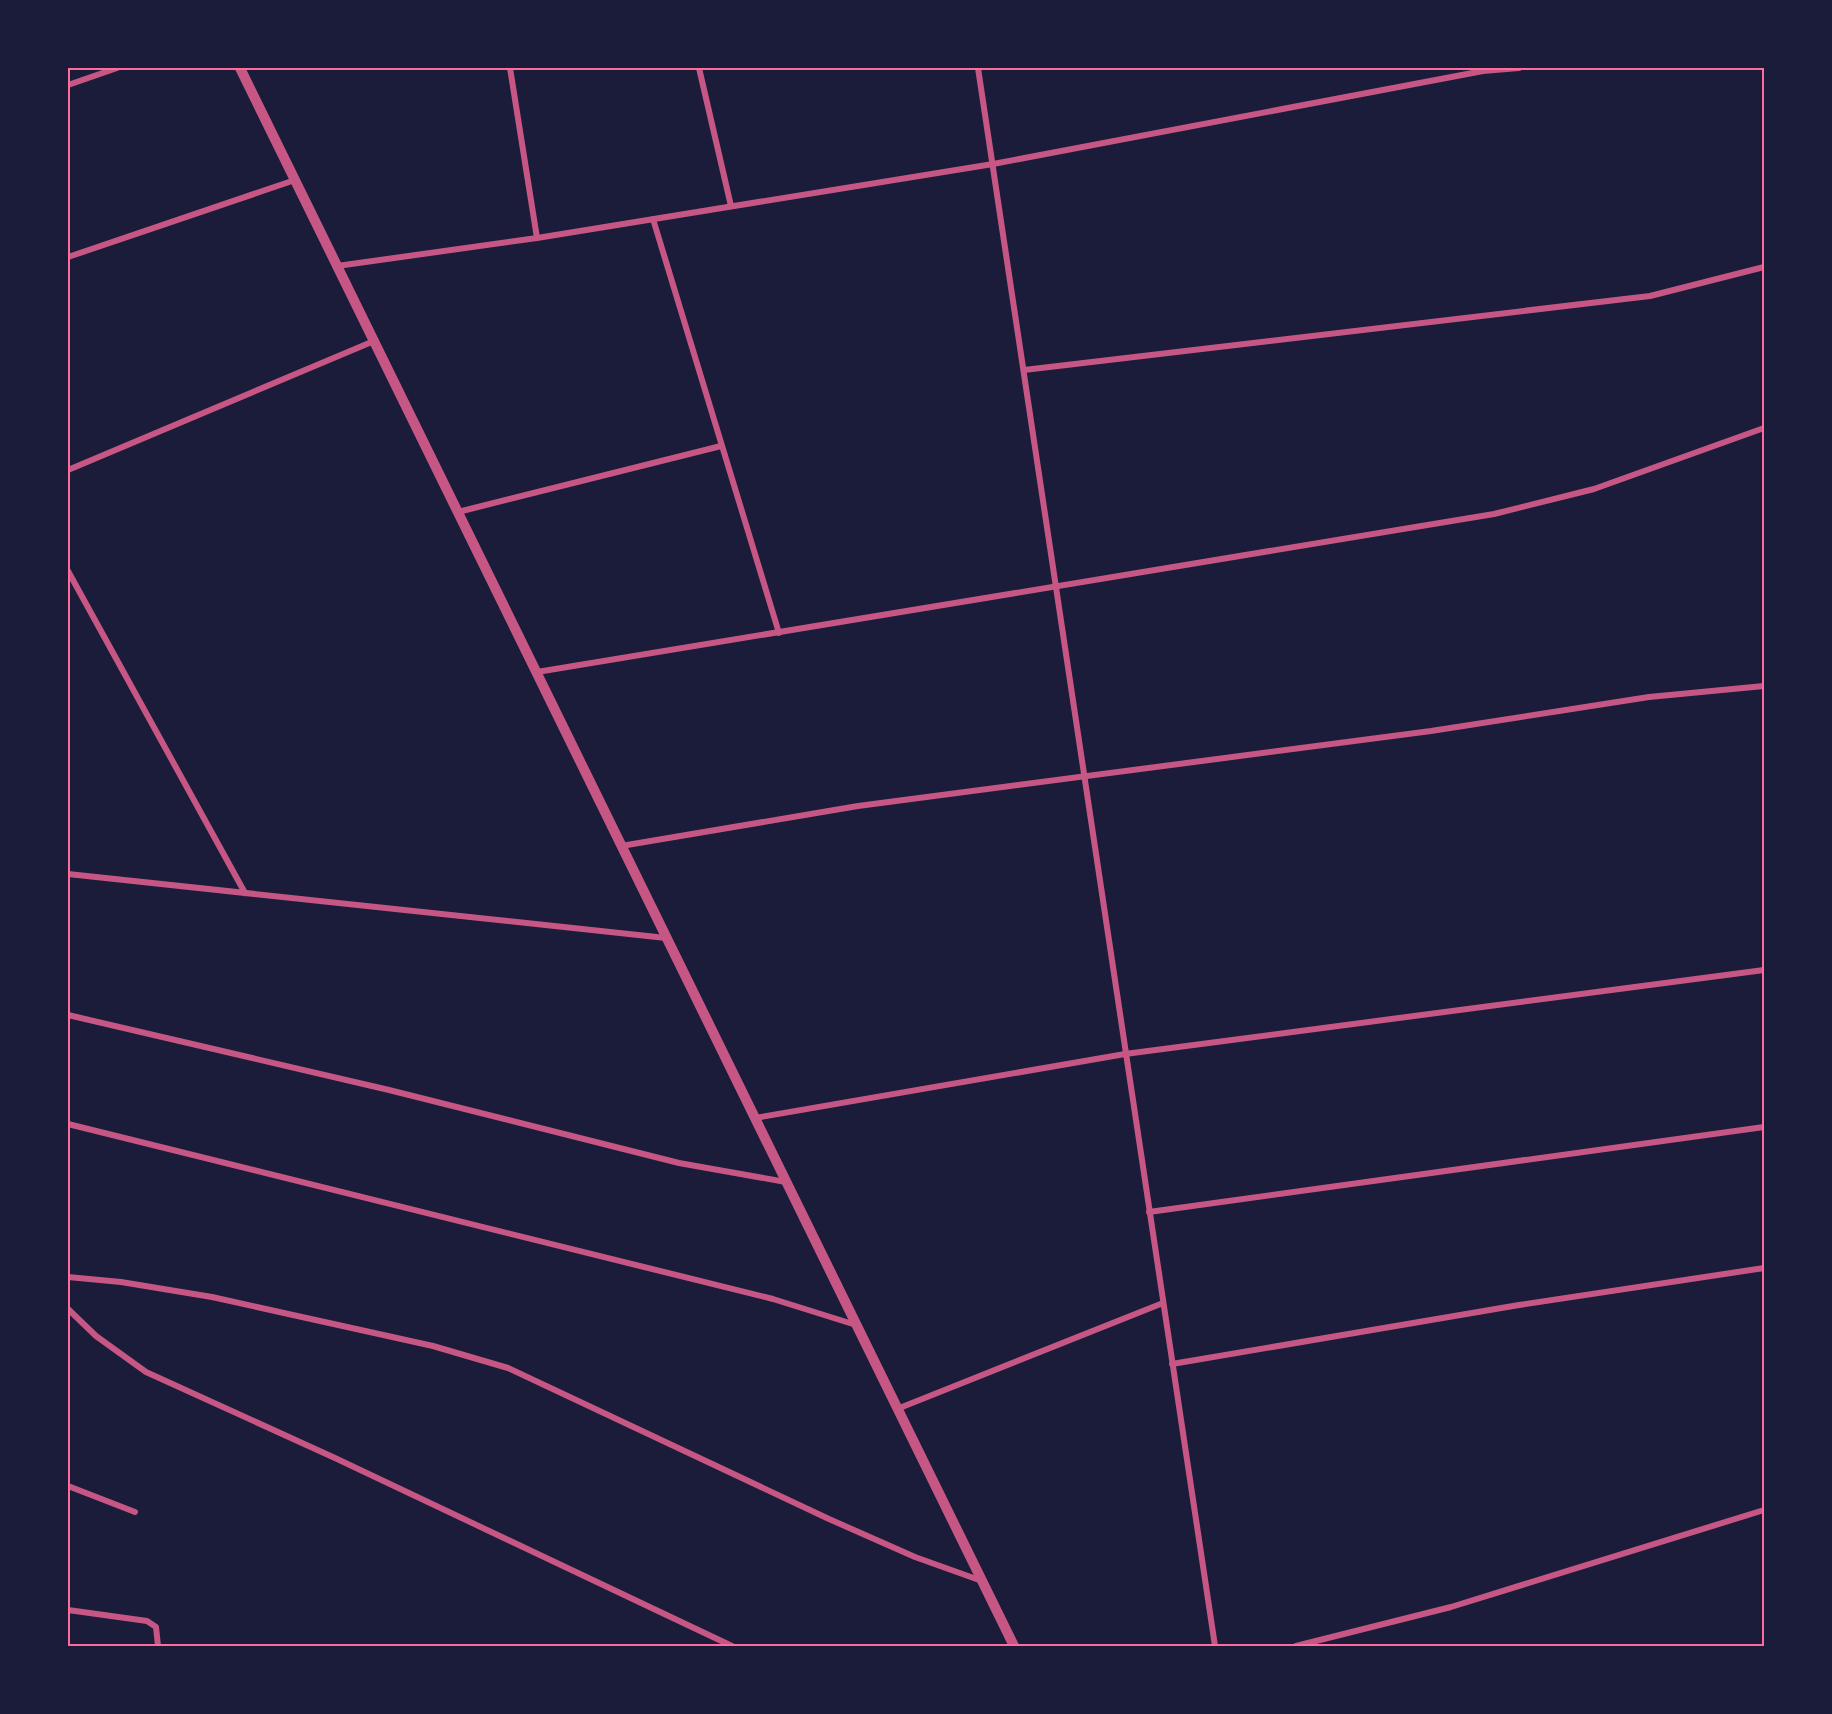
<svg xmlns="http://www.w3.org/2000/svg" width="1832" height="1714" font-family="'Golos Text',sans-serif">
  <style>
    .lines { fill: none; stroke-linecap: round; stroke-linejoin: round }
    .minor { stroke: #c65784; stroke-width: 6 }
    .tertiary { stroke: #c65784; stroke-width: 10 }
    .neatline { fill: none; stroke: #ff6b9d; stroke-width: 2 }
  </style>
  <rect width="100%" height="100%" fill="#1b1b3a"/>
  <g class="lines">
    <g class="minor">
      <polyline points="510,68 537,238"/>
      <polyline points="699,68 731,206"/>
      <polyline points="978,68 1215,1646"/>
      <polyline points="68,85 117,68"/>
      <polyline points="653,219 779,633"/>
      <polyline points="68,257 295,180"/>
      <polyline points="337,266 537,238 993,164 1483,71 1519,68"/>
      <polyline points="1024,370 1650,296 1764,267"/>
      <polyline points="68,470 374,341"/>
      <polyline points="458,512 721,446"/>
      <polyline points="68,571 245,893"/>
      <polyline points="537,672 1494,514 1594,489 1764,428"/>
      <polyline points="621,846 858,806 1431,731 1649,697 1764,686"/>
      <polyline points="68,874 666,938"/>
      <polyline points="68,1015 389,1090 679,1163 786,1182"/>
      <polyline points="755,1118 1125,1054 1764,970"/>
      <polyline points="68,1124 773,1299 856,1325"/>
      <polyline points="1149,1212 1764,1127"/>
      <polyline points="68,1277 121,1282 212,1297 433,1346 508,1368 829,1519 915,1557 982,1581"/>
      <polyline points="68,1309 96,1336 146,1372 335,1458 732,1646"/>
      <polyline points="1172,1364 1519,1305 1764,1268"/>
      <polyline points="897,1409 1163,1303"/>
      <polyline points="68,1486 135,1512"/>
      <polyline points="68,1610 147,1621 156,1627 158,1646"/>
      <polyline points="1296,1646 1451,1607 1764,1510"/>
    </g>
    <polyline class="tertiary" points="240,68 1014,1646"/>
  </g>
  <rect width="1832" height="1714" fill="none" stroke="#1b1b3a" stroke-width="138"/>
  <rect x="69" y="69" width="1694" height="1576" class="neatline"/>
</svg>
